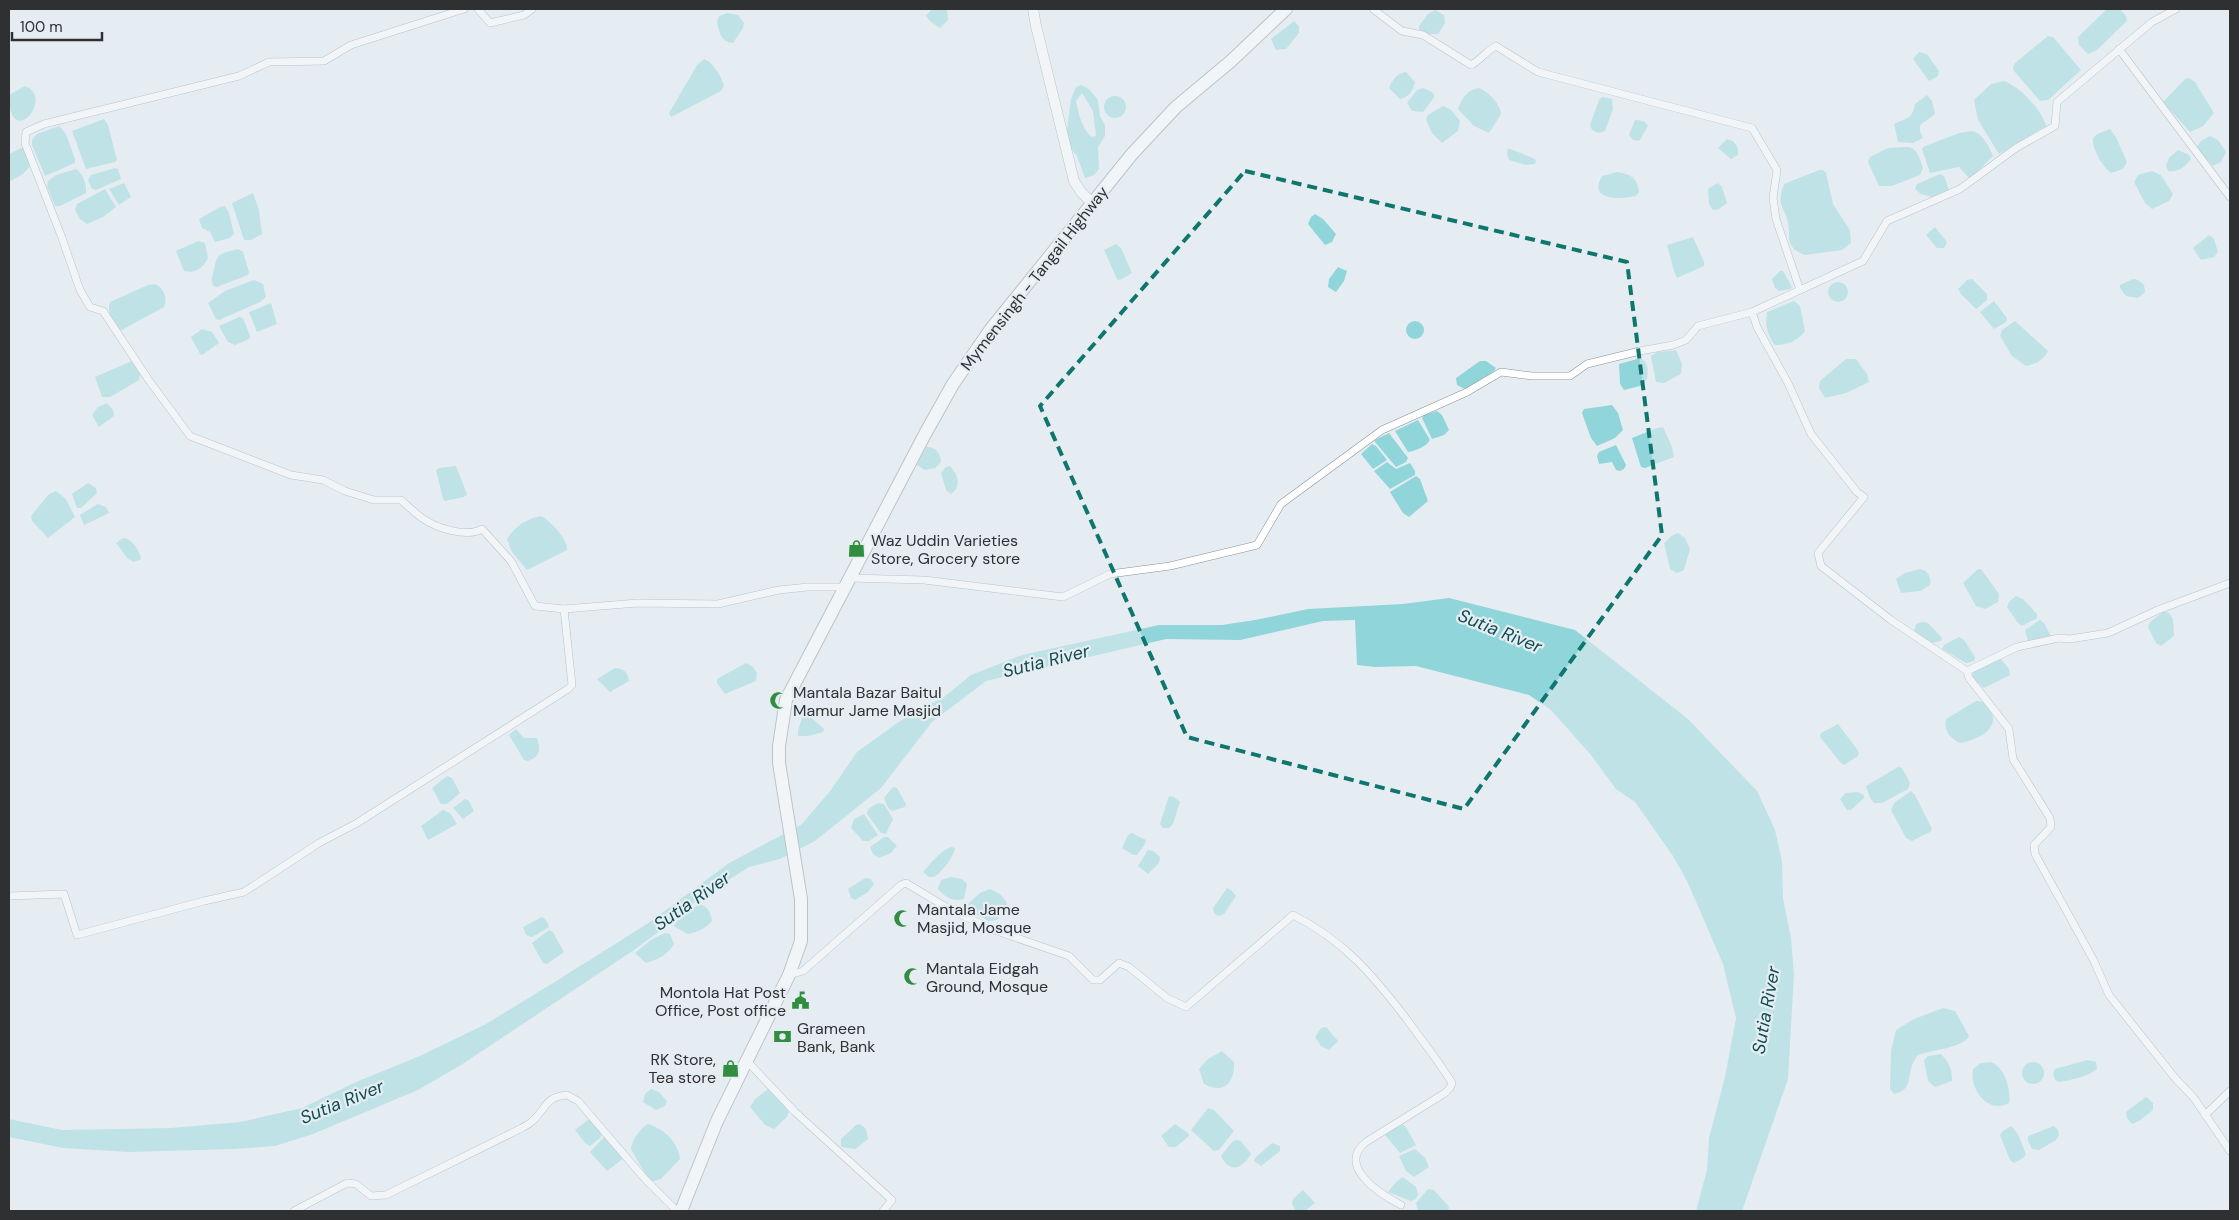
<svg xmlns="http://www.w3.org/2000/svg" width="2239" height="1220" font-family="'DM Sans',sans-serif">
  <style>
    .water { fill: #90d5d9; fill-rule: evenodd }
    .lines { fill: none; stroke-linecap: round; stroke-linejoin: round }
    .street-casing { stroke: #899095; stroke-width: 8 }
    .secondary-casing { stroke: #899095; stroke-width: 11 }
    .highway-casing { stroke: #899095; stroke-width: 14 }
    .street { stroke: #fff; stroke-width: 7 }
    .secondary { stroke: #fff; stroke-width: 10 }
    .highway { stroke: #fff; stroke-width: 12 }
    .marked { fill: none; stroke: #0f766e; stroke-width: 4; stroke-dasharray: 10 6; stroke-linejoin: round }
    .labels { text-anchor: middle; stroke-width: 4.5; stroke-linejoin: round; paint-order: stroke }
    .street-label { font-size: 16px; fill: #2e3032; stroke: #e6edf2 }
    .poi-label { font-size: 16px; fill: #2e3032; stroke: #e6edf2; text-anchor: start }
    .water-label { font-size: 18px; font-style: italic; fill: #0f4c50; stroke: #e6edf2 }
  </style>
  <rect width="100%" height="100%" fill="#e6edf2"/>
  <g class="water">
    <polygon points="932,9 947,9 948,20 940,28 931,22 926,16"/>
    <polygon points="2107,9 2120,9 2126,16 2127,21 2097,50 2088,54 2079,45 2078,37"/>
    <polygon points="1435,10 1444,15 1445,23 1438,34 1427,34 1419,30 1419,26 1428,14"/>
    <path d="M728,13l10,2 6,8 -1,5 -10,15c-12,-1 -14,-11 -16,-21l2,-6z"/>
    <polygon points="1294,21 1299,26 1299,33 1286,49 1276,50 1271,39"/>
    <polygon points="2048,36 2053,37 2081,70 2048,100 2040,101 2014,71 2013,67 2015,63"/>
    <polygon points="1919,52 1927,54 1939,71 1938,76 1929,81 1913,59"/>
    <path d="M704,59c9,3 18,18 20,27l-3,5 -50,26 -2,-4 3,-5 25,-43z"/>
    <path d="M1406,72l9,10c-2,9 -6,15 -15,17l-11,-11c3,-8 8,-15 17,-16z"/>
    <polygon points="2189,78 2195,82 2214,113 2203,126 2190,132 2163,102 2185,79"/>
    <path d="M2004,81c15,5 38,29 42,45l-47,28 -21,-34 -4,-20 17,-16z"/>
    <path d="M1081,85l8,4 9,11 2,16 5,9v11l-7,11 1,22 -5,6 -9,3 -8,-22 -8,-10 -2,-16 4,-31 5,-12zM1082,93l11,18 3,25 -4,1c-11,-9 -13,-23 -16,-36z"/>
    <path d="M25,86c31,12 -16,66 -16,9z"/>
    <polygon points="1423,88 1432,92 1435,96 1423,112 1412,111 1407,103 1417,90"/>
    <path d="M1479,88c10,4 21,16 22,26l-12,19 -15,-7 -16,-17c4,-11 9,-19 21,-21z"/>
    <path d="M1927,95l5,6 3,12c-8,11 -21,7 -12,25l-10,5 -15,-1 -4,-18c12,-6 19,-5 21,-20z"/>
    <circle cx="1115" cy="107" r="11"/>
    <polygon points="1602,97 1612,99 1613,109 1605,131 1598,133 1592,130 1590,125 1599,100"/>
    <polygon points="1443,106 1451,110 1460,121 1458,131 1442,143 1432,133 1426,120 1428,115"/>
    <polygon points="104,119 108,125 117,160 115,162 86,169 72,131"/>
    <polygon points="1635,120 1644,121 1648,126 1639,141 1633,140 1629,135"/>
    <polygon points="59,126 66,134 75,159 75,163 45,176 32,145 32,140 37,134"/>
    <path d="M2110,129l6,8 11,25 -4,7 -12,4c-9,-7 -19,-24 -18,-35l4,-4z"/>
    <path d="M1972,131c10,2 18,16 21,25l-23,23 -11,-12 -29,6 -8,-24 1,-2 36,-14z"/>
    <polygon points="2210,136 2218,140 2226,152 2221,162 2213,166 2196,148 2201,141"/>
    <path d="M1727,139c8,1 12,8 11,16l-7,4 -13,-11z"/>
    <path d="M1908,147c10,2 12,12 15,21l-3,7 -28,11h-13l-11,-24 2,-5 18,-9z"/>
    <polygon points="21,148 23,148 30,166 23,174 9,182 9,154"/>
    <polygon points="1508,148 1533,158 1536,160 1535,164 1526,165 1509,160 1507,154"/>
    <path d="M2178,150l11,5 2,4c-5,7 -13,14 -23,12l-2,-5 3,-8z"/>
    <polygon points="115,168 118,169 121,179 96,190 92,189 88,180 91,175"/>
    <path d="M76,169c7,4 11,16 10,24l-26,13h-5l-8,-19 1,-6 8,-6z"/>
    <path d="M1819,170h4l3,3 7,31 17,26 1,13 -9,7 -37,5c-21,-8 -14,-17 -17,-32 -4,-19 -12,-15 -4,-39z"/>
    <polygon points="2152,171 2161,175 2173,194 2169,201 2152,209 2145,203 2134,182 2138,175"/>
    <path d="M1617,172c14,2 20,6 22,20l-3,4c-14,3 -49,6 -34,-20z"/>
    <polygon points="1940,174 1944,176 1949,190 1935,198 1921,194 1915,189 1917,184"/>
    <polygon points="124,183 131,197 119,205 109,189"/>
    <polygon points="1718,183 1722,187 1727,203 1719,209 1713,210 1709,204 1708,189"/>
    <polygon points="105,189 116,207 103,217 87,224 80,219 75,210 77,204"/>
    <polygon points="253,193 259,210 262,234 251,240 244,240 232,203"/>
    <polygon points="225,206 229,213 234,234 230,238 215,242 210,232 202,228 199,219 220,207"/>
    <polygon points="1315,214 1323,219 1336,234 1332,242 1325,245 1308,224 1311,217"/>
    <polygon points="1935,227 1947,242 1944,248 1937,248 1926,235"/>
    <polygon points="2209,235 2214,239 2218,252 2214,257 2201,260 2193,248"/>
    <polygon points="1693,237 1704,262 1704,266 1677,278 1674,271 1667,245"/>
    <path d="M198,241l7,2 3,15c-5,10 -13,16 -24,13l-8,-20z"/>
    <polygon points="1116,244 1121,248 1132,273 1120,280 1117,279 1104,250"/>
    <path d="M238,249l5,3 6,20 -1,3 -31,12 -4,-1c-2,-6 -1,-10 1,-16 3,-19 8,-16 24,-21z"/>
    <polygon points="1338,267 1347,271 1344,281 1336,292 1328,287 1329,279"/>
    <polygon points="1780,271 1783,271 1792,287 1790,289 1779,291 1775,288 1772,279"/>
    <polygon points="1972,279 1987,294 1987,300 1976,309 1961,294 1958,289 1967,280"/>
    <polygon points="2133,279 2138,280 2144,285 2145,292 2138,298 2126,296 2120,288 2120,285"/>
    <polygon points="254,280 263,284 266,297 260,302 219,320 216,319 208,303 225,291"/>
    <circle cx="1838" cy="292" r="10"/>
    <path d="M155,284c9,4 13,14 9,23l-44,24c-6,-7 -14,-20 -10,-29l38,-17z"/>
    <path d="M1794,301l6,5 5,25c-7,10 -18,14 -30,14 -8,-10 -10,-20 -8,-33z"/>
    <polygon points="1994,301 2007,318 2006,322 1994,329 1980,312"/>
    <polygon points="271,303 277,324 257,332 249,312"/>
    <polygon points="239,317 243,318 250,336 249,339 235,345 228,342 219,326"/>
    <circle cx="1415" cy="330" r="9"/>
    <path d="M2015,321l33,30c-5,9 -11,13 -22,15l-14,-10 -12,-20 2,-6z"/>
    <polygon points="202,329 212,332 219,343 202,355 200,354 191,337"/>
    <polygon points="1676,350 1682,364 1681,374 1664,383 1656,382 1651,356 1657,352"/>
    <path d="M1641,358c8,5 7,14 6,21l-7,7 -16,4 -4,-6 -1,-20z"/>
    <polygon points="1846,359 1856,359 1867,374 1869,382 1846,393 1825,398 1819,388 1820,381"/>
    <polygon points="132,361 140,374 139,380 110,397 102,397 95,377"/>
    <polygon points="1480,361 1486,361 1496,368 1494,371 1465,389 1457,385 1456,378"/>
    <polygon points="107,403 113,410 114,416 99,427 92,415 98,407"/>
    <polygon points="1612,405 1618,413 1623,430 1615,438 1597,446 1591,438 1582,413 1584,409"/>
    <polygon points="1437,411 1442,415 1449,430 1444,435 1432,439 1422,418 1424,415"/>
    <path d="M1418,420l12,20c-4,7 -15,11 -22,12l-13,-21z"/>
    <polygon points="1663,427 1672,447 1674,457 1645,468 1641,467 1632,438 1657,428"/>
    <polygon points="1389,433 1408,458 1406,462 1396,467 1375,442 1375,440"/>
    <polygon points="1372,444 1376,446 1387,460 1373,469 1361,454"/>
    <polygon points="1616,445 1626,465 1624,469 1620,471 1616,470 1612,462 1599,464 1597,456 1599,452"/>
    <path d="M926,447c10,0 14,6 15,15l-6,6 -10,2 -8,-5z"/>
    <polygon points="1387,462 1396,469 1410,463 1415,471 1415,475 1390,489 1374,471"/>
    <polygon points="456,466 467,494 464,497 445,501 443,499 436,470 439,468"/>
    <path d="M950,466c8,9 12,20 1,28l-5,-4 -5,-17 5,-6z"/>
    <polygon points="1416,476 1420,479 1428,501 1409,517 1403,513 1390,492"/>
    <polygon points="88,483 96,488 97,493 81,508 77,508 72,494"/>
    <polygon points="56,491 66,499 75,517 48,538 32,521 31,516 49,494"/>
    <polygon points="98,504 106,507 109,513 84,525 80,515"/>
    <path d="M541,516c8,3 28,25 26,34l-40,20 -15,-18 -5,-13c8,-13 19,-20 34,-23z"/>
    <polygon points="1678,533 1685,538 1690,549 1684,570 1677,573 1670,569 1664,543 1673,535"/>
    <path d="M123,538c8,0 17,12 18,21l-7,3 -6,-3 -12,-16z"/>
    <path d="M1920,569c7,1 12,8 10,16l-10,6 -19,2 -5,-14 9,-6z"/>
    <polygon points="1978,569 1981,569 1999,594 1998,602 1985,609 1976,606 1963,583"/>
    <polygon points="2016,596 2023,599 2037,614 2037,618 2022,626 2017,622 2007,607 2009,602"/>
    <polygon points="1449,598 1575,630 1688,719 1757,791 1775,830 1782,861 1783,898 1791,938 1794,975 1788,1079 1742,1211 1696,1211 1707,1170 1709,1138 1725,1077 1736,1018 1723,964 1687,881 1673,856 1635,802 1616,789 1591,755 1551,710 1529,695 1416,666 1375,667 1357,665 1355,620 1323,621 1240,640 1166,639 986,681 932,722 881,788 815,841 780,859 749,867 700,898 671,923 631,952 461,1065 418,1090 313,1134 275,1146 235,1149 129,1152 63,1148 9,1137 9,1119 62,1130 171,1128 240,1122 302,1108 356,1082 420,1056 486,1024 553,983 647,924 729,863 801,825 831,790 857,752 900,721 944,697 971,675 1022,655 1159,625 1222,625 1255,620 1308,609 1403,604"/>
    <polygon points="2163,612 2168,612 2173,619 2174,636 2161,646 2156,643 2148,627 2150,622"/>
    <polygon points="2040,620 2044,623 2051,636 2028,641 2025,630"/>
    <polygon points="1923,622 1928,623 1942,638 1941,641 1932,643 1914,632 1916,624"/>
    <polygon points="1959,637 1964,640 1975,657 1974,661 1966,663 1942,649 1944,645"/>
    <polygon points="2000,658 2009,669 2010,675 1984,688 1972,678 1973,672"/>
    <polygon points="746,663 753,667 757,673 756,681 725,694 717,683 717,679"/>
    <path d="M615,668c9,0 13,5 14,13l-19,11 -13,-13z"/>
    <path d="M1976,701c6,0 9,1 13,7 14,20 -11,32 -29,35 -9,-4 -17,-13 -14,-24z"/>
    <polygon points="804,711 824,729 823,732 808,736 798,736 798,731"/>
    <polygon points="1838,724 1859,752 1858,756 1844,765 1840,762 1820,737 1821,733"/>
    <path d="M516,729l8,9h13c4,12 3,19 -9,23l-4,-1 -15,-25z"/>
    <polygon points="1898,767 1902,768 1910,783 1908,789 1882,803 1874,803 1870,798 1866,786"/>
    <polygon points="447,776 452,778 460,793 447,804 441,804 432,788"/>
    <polygon points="893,787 897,788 906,804 905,807 892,811 888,808 884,798"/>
    <polygon points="1911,791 1915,795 1932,829 1930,832 1912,841 1906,838 1891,810 1894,803"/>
    <polygon points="1857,792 1864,795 1864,798 1851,810 1847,810 1840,799 1846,793"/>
    <polygon points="1169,796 1174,797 1180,802 1173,824 1169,828 1163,828 1160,824"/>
    <polygon points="465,799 469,801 474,811 463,819 453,808"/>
    <polygon points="878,803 884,804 893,819 886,834 881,833 867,814 868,809"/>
    <polygon points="443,810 450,813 457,824 428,840 421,826"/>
    <polygon points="864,814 878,835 869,841 863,841 851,828 854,819"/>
    <polygon points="1132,833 1146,840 1145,844 1137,855 1133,855 1122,848 1128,835"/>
    <polygon points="884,837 888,837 897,846 891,853 879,858 873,854 870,847"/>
    <path d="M951,847l4,1c-2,10 -12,23 -21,29h-5l-6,-5c9,-10 16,-20 28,-25z"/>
    <polygon points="1148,850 1153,851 1160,857 1159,863 1148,874 1138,866"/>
    <path d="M951,877l11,2 5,5 -3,15c-11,3 -18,-1 -26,-10l3,-9z"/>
    <polygon points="865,878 871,879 874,884 868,892 855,900 851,898 848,889"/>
    <polygon points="1227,888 1231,890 1236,896 1224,914 1218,916 1214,913 1213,908"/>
    <polygon points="990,889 1000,894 1007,903 1004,911 997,920 989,921 971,912 968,904 980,893"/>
    <path d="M699,904c9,2 12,9 13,17 -7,8 -14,11 -25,13l-13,-8 5,-7z"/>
    <polygon points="542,917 546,920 549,926 548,928 532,937 526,935 523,927"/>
    <polygon points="549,930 553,932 564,952 547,964 543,963 532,943"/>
    <path d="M665,933l5,1 4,10c-6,11 -16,15 -28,19l-11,-10 16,-13z"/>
    <path d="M1943,1008l12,3 14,25c-6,12 -38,14 -51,19 -14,16 -2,35 -24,39l-4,-5 1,-38 5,-21 18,-11z"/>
    <polygon points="1326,1027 1338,1041 1329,1050 1321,1046 1315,1037 1321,1028"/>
    <path d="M1222,1051l12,11c1,20 -10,33 -30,22l-5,-15 9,-10z"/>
    <path d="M1941,1054c8,8 11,15 11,27l-17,6 -7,-6 -4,-21 4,-4z"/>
    <path d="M2087,1060l9,2 1,7c-10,8 -26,11 -38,13l-4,-2 -2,-6 2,-5z"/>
    <path d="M1991,1062c14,6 20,27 18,41 -21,12 -40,-14 -36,-34l8,-6z"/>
    <circle cx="2033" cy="1073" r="11"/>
    <polygon points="651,1089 659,1092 667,1101 665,1106 656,1110 643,1102 645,1094"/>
    <polygon points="768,1089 776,1095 789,1112 786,1118 774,1129 765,1125 750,1107 755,1099"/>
    <polygon points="2146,1097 2153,1103 2153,1110 2139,1121 2132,1124 2127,1118 2126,1112"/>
    <polygon points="1208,1108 1214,1110 1234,1131 1219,1150 1214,1151 1191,1130"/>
    <polygon points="589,1119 602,1134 600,1138 590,1146 585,1143 575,1130"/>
    <path d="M648,1124c16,5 30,18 32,35l-19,20 -11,3 -19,-33c1,-10 9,-20 17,-25z"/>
    <polygon points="860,1124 866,1129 868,1139 855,1149 841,1147 841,1139 856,1125"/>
    <polygon points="1175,1124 1188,1133 1189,1136 1176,1147 1169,1147 1161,1136"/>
    <polygon points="1401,1124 1406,1127 1416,1145 1400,1153 1385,1135"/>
    <polygon points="2011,1126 2018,1134 2026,1154 2023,1158 2014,1163 2010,1160 2000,1135 2003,1131"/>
    <polygon points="2054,1126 2058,1130 2059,1135 2056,1140 2039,1150 2032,1149 2028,1141 2028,1136"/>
    <polygon points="604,1137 624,1158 607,1171 590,1152"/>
    <path d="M1237,1140l4,1 10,13c-9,15 -21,20 -30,2l12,-15z"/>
    <polygon points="1272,1143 1280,1146 1280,1151 1261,1166 1254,1161 1255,1158"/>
    <polygon points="1415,1149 1425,1158 1429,1167 1414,1177 1406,1171 1399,1156"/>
    <polygon points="1403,1177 1416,1187 1418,1195 1416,1199 1411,1201 1388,1192 1397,1181"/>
    <polygon points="1428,1189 1434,1190 1449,1207 1448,1211 1418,1210 1416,1203"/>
    <polygon points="1303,1190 1315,1203 1305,1211 1296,1211 1292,1204 1293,1199"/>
  </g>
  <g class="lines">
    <defs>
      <g id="street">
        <path d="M464,9l-113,36 -27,16 -55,1 -30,14 -195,48 -18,8 -1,11 37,95 18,52 10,17 13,4 45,68 42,57 101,39 32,5 22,11 29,9h27c7,6 14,13 21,18 14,10 45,20 60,11l29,32 24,45 29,3 74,-6 80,1 61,-14 29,-3h36"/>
        <polyline points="478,9 490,23 524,15 532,9"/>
        <path d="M1373,9l29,22 21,4 48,30c10,-5 15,-14 25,-19l42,26 214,56 25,42 -4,28 3,21 24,71"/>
        <polyline points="2119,49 2230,197"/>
        <polyline points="1752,312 1757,327 1788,383 1811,434 1857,492 1864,497 1818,553 1821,566 1891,620 1967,671 2017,647 2059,638 2070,639 2108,633 2158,610 2230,583"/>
        <polyline points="849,578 924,580 1063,597 1110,574 1170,566 1257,545 1281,504 1382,430 1467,392 1501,372 1532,376 1570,376 1587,364 1640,351 1673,345 1686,340 1698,326 1752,312 1863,261 1887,221 1960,189 2016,148 2055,126 2057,102 2152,22 2176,9"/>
        <polyline points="1967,671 1969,678 2009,729 2013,759 2050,818 2051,827 2034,845 2035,854 2094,961 2109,995 2175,1078 2194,1098 2230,1151"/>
        <polyline points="9,896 64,894 77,935 204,901 244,892 319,843 357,823 568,689 572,685 564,609"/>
        <path d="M789,975l14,-4 98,-86 5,-2 40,24 45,22 78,27 24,24h7l19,-17 10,4 38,31 19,9 107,-92c50,25 79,59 112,102 16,22 33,43 47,66l-2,5 -5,5 -79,49c-30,24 14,52 35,63"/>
        <polyline points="747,1061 795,1112 892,1200 883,1211"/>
        <polyline points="2205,1115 2230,1091"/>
        <path d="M294,1211l53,-28 9,1 15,12 15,-1 130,-64c5,-3 10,-5 14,-8 16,-12 13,-26 37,-28l11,6 67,78 32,32"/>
      </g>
      <polyline id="secondary" points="1033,9 1036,26 1074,181 1081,192 1091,202"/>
      <polyline id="highway" points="681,1211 717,1121 789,975 801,941 801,899 779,763 779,746 786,700 925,434 953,384 991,329 1132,154 1176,107 1231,61 1286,9"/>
    </defs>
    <use href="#street" class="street-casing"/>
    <use href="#secondary" class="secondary-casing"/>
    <use href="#highway" class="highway-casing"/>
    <use href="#street" class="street"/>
    <use href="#secondary" class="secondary"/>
    <use href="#highway" class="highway"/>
  </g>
  <path d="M0 0H2239V1220H0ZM1245,171l382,91 35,273 -198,274 -277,-72 -147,-331z" fill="#e6edf2" fill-opacity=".55" fill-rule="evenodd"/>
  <path class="marked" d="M1245,171l382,91 35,273 -198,274 -277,-72 -147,-331z"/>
  <defs>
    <symbol id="shop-bare" viewBox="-9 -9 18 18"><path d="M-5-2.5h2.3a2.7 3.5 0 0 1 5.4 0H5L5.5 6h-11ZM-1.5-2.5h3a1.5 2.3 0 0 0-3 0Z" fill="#318e40" stroke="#e6edf2" stroke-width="2.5" paint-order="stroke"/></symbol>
    <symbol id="mosque-bare" viewBox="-9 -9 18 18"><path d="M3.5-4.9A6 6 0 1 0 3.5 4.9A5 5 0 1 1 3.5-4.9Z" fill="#318e40" stroke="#e6edf2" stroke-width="2.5" paint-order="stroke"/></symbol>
    <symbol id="civic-bare" viewBox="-9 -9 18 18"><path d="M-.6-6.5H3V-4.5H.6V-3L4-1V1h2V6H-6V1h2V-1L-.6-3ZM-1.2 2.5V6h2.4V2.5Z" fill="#318e40" stroke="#e6edf2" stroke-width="2.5" paint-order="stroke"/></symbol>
    <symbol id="bank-bare" viewBox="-9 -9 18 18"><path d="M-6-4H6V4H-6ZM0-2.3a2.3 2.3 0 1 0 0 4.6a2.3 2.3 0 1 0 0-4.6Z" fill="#318e40" stroke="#e6edf2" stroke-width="2.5" paint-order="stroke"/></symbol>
  </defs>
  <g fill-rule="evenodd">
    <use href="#shop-bare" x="844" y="536" width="25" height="25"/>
    <use href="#mosque-bare" x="766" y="688" width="25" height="25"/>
    <use href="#mosque-bare" x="890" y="906" width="25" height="25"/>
    <use href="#mosque-bare" x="900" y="964" width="25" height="25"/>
    <use href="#civic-bare" x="788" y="988" width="25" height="25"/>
    <use href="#bank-bare" x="770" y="1024" width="25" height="25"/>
    <use href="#shop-bare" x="718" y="1056" width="25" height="25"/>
  </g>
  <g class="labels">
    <g class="street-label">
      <text transform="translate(1034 278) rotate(-52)" y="6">Mymensingh - Tangail Highway</text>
    </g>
    <g class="poi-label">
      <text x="871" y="546">Waz Uddin Varieties<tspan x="871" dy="18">Store, Grocery store</tspan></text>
      <text x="793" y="698">Mantala Bazar Baitul<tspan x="793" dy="18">Mamur Jame Masjid</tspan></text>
      <text x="917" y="915">Mantala Jame<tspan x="917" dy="18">Masjid, Mosque</tspan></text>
      <text x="926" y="974">Mantala Eidgah<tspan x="926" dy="18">Ground, Mosque</tspan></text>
      <text x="786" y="998" text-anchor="end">Montola Hat Post<tspan x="786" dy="18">Office, Post office</tspan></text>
      <text x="797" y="1034">Grameen<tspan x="797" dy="18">Bank, Bank</tspan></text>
      <text x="716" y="1065" text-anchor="end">RK Store,<tspan x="716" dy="18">Tea store</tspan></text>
    </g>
    <g class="water-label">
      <text transform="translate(1500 631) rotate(22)" y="6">Sutia River</text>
      <text transform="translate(1046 661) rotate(-14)" y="6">Sutia River</text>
      <text transform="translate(692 901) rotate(-35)" y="6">Sutia River</text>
      <text transform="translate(1766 1010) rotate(-80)" y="6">Sutia River</text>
      <text transform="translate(342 1102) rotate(-22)" y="6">Sutia River</text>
    </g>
  </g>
  <rect width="2239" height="1220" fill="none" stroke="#2e3032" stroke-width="20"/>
  <path d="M12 32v8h90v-8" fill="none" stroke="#2e3032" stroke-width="2.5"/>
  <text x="20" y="32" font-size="15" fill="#2e3032" stroke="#e6edf2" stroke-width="4" paint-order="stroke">100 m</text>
</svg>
